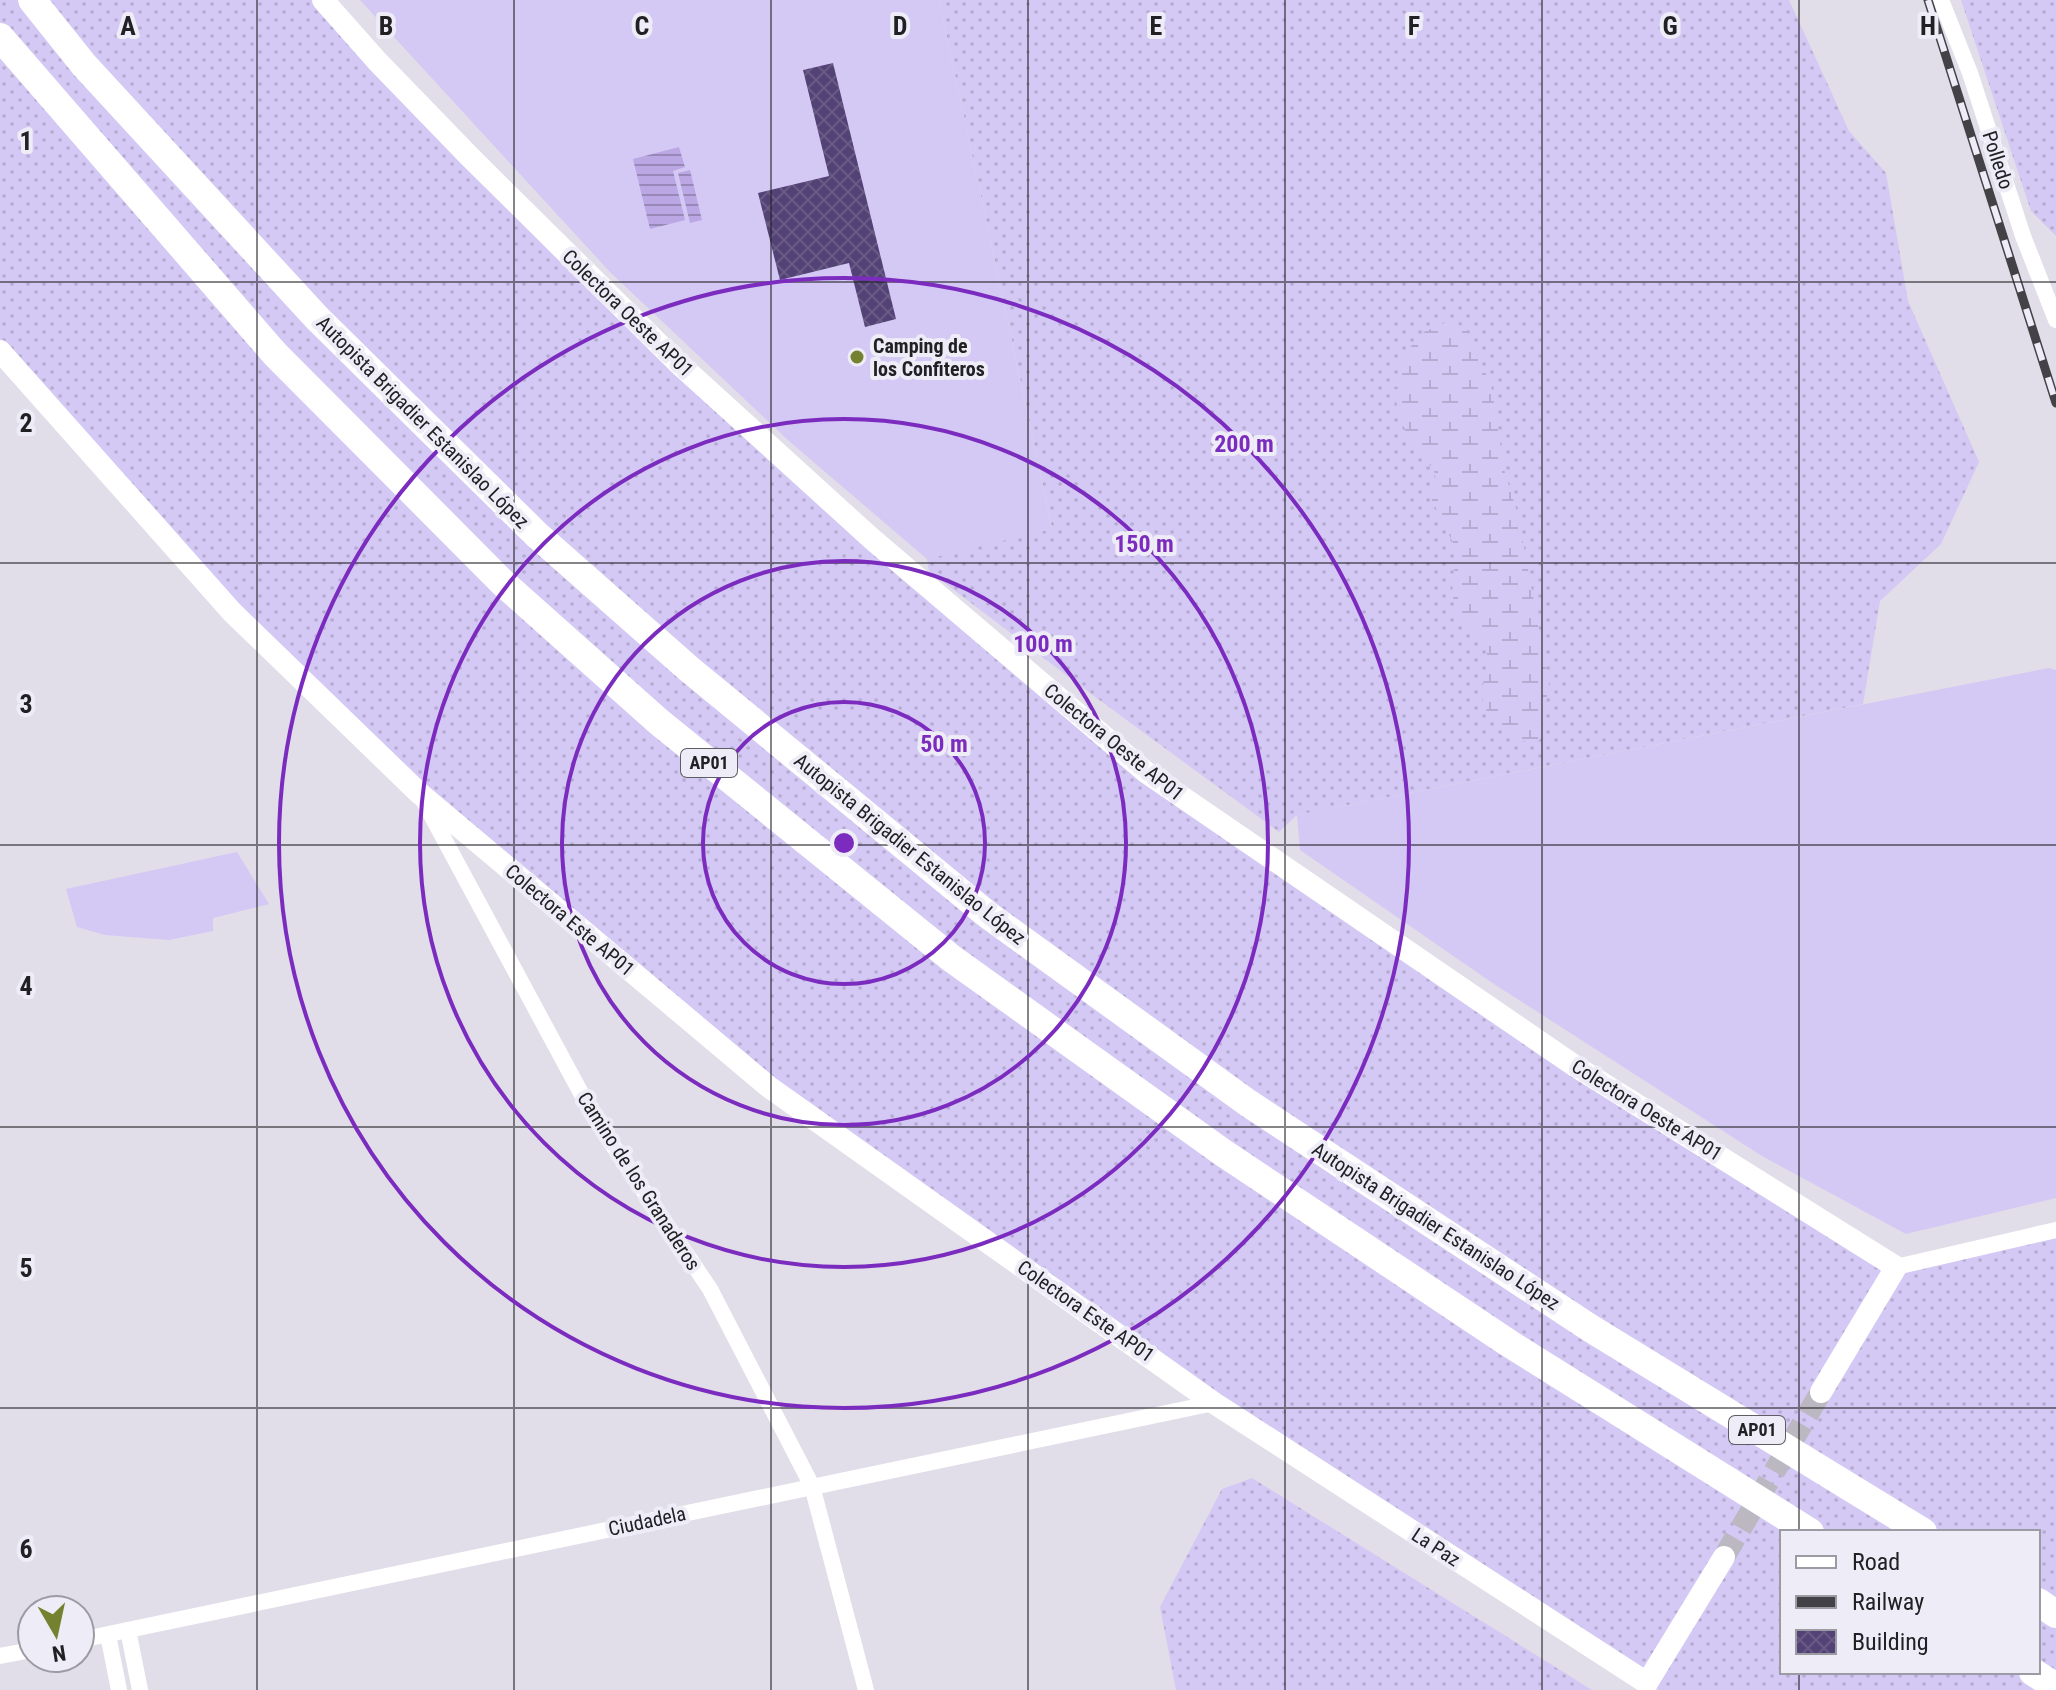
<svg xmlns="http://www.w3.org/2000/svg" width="2056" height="1690" font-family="'Roboto Condensed',sans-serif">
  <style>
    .grass { fill: url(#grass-dots); fill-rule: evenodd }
    .wetland { fill: url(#wetland-marsh) }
    .pitch { fill: #d4c8f4 }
    .water { fill: url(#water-rules) }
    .building { fill: url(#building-cross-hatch) }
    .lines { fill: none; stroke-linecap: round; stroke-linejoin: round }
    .secondary-tunnel { stroke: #bbb8c2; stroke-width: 22; stroke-dasharray: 22 11; stroke-linecap: butt }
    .street { stroke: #fff; stroke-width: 16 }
    .secondary { stroke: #fff; stroke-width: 22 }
    .highway { stroke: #fff; stroke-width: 28 }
    .rail-casing { stroke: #434247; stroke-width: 9 }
    .rail { stroke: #eeecf6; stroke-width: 6; stroke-dasharray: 18; stroke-linecap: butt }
    .grid { fill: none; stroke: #212024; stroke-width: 2; stroke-opacity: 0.55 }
    .ring { fill: none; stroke: #7b2cbf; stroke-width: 4 }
    .poi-dot { fill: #748230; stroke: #eeecf6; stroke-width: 3 }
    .labels { text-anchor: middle; stroke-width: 8; stroke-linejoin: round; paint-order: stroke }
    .shield { fill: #eeecf6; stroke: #5e5d63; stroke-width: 2 }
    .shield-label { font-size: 18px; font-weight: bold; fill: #212024 }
    .street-label { font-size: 20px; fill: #212024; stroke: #eeecf6 }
    .poi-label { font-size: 20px; font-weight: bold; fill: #212024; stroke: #eeecf6; text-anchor: start }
    .grid-label { font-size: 26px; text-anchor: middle; font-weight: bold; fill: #212024; stroke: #eeecf6; stroke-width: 8; stroke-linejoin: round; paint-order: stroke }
    .centre { fill: #7b2cbf; stroke: #eeecf6; stroke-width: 4 }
    .ring-label { font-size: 24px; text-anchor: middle; font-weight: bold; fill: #7b2cbf; stroke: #eeecf6; stroke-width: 8; stroke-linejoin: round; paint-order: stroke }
  </style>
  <defs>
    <pattern id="grass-dots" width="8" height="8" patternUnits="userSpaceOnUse" patternTransform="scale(2)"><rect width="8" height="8" fill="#d4c8f4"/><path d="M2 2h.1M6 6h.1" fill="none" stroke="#b6acd1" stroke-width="1.8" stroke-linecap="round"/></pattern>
    <pattern id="wetland-marsh" width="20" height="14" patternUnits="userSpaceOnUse" patternTransform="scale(2)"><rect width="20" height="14" fill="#d4c8f4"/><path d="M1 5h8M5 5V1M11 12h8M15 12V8" fill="none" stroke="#b6acd1"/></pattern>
    <pattern id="water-rules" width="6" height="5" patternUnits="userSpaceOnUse" patternTransform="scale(2)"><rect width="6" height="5" fill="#baa7e3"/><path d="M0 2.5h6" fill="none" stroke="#9788b8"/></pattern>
    <pattern id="building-cross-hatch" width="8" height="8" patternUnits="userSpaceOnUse" patternTransform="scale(2)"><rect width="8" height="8" fill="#534276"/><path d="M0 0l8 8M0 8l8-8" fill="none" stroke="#685a84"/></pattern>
  </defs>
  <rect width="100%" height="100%" fill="#e1dee9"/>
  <g class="grass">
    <path d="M0,0h323l354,362 470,411 748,494 161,-37v460h-397l-445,-287 -445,-316 -351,-295 -186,-180 -232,-261zM1782,1532h256v140h-256z"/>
    <polygon points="939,0 1789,0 1849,131 1886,173 1908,301 1979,462 1941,544 1880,601 1863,704 1297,815 1279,832 1090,693 929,571 927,559 1052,528"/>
    <polygon points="1961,0 2056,0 2056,236 2031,211"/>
    <polygon points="1252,1478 1592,1690 1176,1690 1160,1607 1222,1489"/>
  </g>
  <path class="wetland" d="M1451,320l15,9 25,56 14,88 13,42 31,168 -9,57 -28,2c-15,-20 -34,-31 -29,-57 1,-9 6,-22 4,-31 -3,-13 -14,-20 -22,-30 -18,-21 -13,-47 -7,-71l-27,-55 6,-13 -3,-15 -27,-34 -13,-41 11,-42 19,-21z"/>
  <g class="pitch">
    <polygon points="360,0 939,0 1052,529 927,559 789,441 610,272"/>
    <polygon points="2049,668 2056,670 2056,1198 1906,1234 1762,1156 1491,982 1300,850 1297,815"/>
    <polygon points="237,852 269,904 213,918 213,931 169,940 105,935 77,927 66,889"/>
  </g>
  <g class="water">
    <polygon points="679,147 685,167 673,171 685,220 650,229 633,159"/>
    <polygon points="690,170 702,220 690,223 678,173"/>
  </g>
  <polygon class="building" points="833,63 896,319 865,327 849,263 780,280 758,193 829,176 803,70"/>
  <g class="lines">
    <polyline class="secondary-tunnel" points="1724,1557 1821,1392"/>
    <g class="street">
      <polyline points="1941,0 1970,73 2023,236 2056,320"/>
      <polyline points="423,800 595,1119 710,1289 812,1486 866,1690"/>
      <polyline points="1896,1267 2056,1230"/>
      <polyline points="128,1630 140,1690"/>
      <polyline points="108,1635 119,1690"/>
      <polyline points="80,1640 1214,1403"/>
      <polyline points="0,1656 32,1650"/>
    </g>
    <g class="secondary">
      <polyline points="323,0 377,61 469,156 677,362 872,539 1147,773 1575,1066 1896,1267 1821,1392"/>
      <polyline points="0,351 232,612 418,792 769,1087 1214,1403 1647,1683 1724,1557"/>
    </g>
    <g class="highway">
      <polyline points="32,0 84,65 317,318 537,535 689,669 988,915 1248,1103 1590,1328 1923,1532"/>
      <polyline points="0,37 275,354 503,583 659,722 951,958 1222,1152 1510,1344 1810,1532"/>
      <polyline points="2038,1602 2056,1614"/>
      <polyline points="2033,1672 2056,1687"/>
    </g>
    <defs>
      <polyline id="rail" points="1928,0 2056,403"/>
    </defs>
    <use href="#rail" class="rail-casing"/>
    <use href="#rail" class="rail"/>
  </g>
  <path class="grid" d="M257,0v1690M514,0v1690M771,0v1690M1028,0v1690M1285,0v1690M1542,0v1690M1799,0v1532M0,282h2056M0,563h2056M0,845h2056M0,1127h2056M0,1408h2056M1799,1672v18"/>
  <g class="ring">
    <circle cx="844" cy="843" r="141"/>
    <circle cx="844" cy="843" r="282"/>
    <circle cx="844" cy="843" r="424"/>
    <circle cx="844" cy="843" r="565"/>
  </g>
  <circle class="poi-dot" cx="857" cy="357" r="8"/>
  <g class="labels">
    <g class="shield">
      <rect x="681" y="749" width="56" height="28" rx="6"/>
      <rect x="1729" y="1416" width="56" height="28" rx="6"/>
    </g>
    <g class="shield-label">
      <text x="709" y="769">AP01</text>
      <text x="1757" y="1436">AP01</text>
    </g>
    <g class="street-label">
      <text transform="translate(1998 160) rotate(72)" y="7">Polledo</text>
      <text transform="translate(628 313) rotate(44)" y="7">Colectora Oeste AP01</text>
      <text transform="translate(423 422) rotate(45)" y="7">Autopista Brigadier Estanislao López</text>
      <text transform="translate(1114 742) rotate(39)" y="7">Colectora Oeste AP01</text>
      <text transform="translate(910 849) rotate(39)" y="7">Autopista Brigadier Estanislao López</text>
      <text transform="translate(570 920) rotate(40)" y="7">Colectora Este AP01</text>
      <text transform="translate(1647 1110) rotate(32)" y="7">Colectora Oeste AP01</text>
      <text transform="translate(639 1181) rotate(57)" y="7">Camino de los Granaderos</text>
      <text transform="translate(1436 1226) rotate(33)" y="7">Autopista Brigadier Estanislao López</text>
      <text transform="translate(1086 1311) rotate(35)" y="7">Colectora Este AP01</text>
      <text transform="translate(647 1521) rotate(-12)" y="7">Ciudadela</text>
      <text transform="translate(1436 1547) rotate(33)" y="7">La Paz</text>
    </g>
    <g class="poi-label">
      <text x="873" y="353">Camping de<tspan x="873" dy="23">los Confiteros</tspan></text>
    </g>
  </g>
  <g class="grid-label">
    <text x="128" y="35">A</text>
    <text x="386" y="35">B</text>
    <text x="642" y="35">C</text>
    <text x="900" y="35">D</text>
    <text x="1156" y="35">E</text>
    <text x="1414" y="35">F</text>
    <text x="1670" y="35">G</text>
    <text x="1928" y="35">H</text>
    <text x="26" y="150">1</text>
    <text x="26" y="432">2</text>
    <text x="26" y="713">3</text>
    <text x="26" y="995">4</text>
    <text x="26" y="1277">5</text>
    <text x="26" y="1558">6</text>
  </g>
  <circle cx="844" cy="843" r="12" class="centre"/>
  <g class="ring-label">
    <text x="1244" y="452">200 m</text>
    <text x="1144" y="552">150 m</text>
    <text x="1043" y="652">100 m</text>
    <text x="944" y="752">50 m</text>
  </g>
  <rect x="1780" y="1530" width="260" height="144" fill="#eeecf6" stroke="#9c9aa2" stroke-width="2"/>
  <rect x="1796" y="1556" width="40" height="12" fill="#ffffff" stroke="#9c9aa2" stroke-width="2"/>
  <text x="1852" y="1570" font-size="24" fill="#212024">Road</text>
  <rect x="1796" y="1596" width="40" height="12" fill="#434247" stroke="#9c9aa2" stroke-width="2"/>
  <text x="1852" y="1610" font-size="24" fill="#212024">Railway</text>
  <rect x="1796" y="1630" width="40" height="24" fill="url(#building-cross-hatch)" stroke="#9c9aa2" stroke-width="2"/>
  <text x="1852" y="1650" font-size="24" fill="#212024">Building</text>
  <g transform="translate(56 1634) rotate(171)"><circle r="38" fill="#eeecf6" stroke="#9c9aa2" stroke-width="2"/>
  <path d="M0-6L14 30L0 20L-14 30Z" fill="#748230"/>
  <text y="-12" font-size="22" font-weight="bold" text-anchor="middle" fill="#212024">N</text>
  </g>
</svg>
